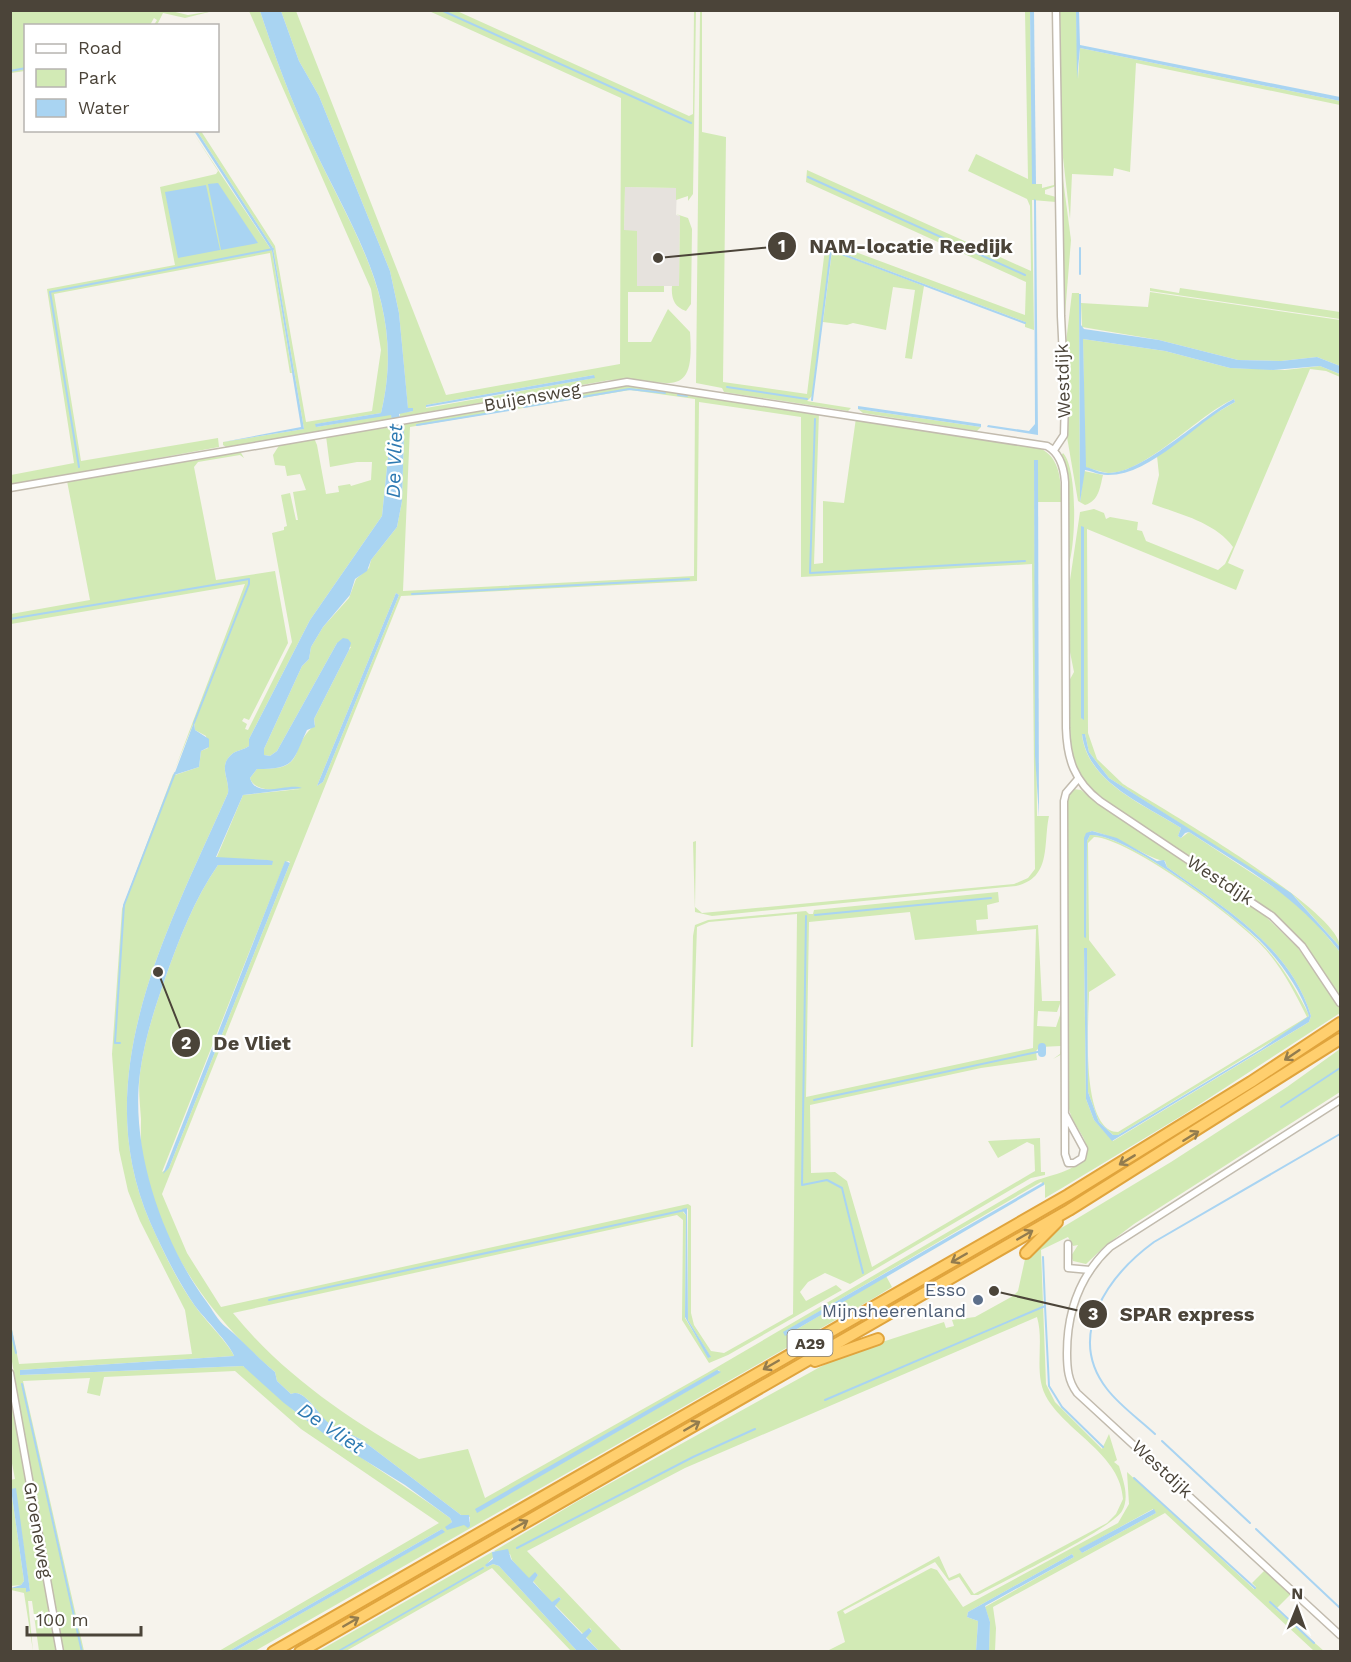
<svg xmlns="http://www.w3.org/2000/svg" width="1351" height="1662" font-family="'Work Sans',sans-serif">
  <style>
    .industrial { fill: #e6e2dd }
    .green { fill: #d2eab5; fill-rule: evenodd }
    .water { fill: #a9d4f2 }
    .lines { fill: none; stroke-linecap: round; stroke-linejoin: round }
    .stream { stroke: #a9d4f2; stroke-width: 2 }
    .canal { stroke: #a9d4f2; stroke-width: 8 }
    .street-casing { stroke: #c2bbae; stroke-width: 9 }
    .highway-casing { stroke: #e0a43c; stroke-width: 14 }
    .street { stroke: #fff; stroke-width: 6 }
    .highway { stroke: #ffcf6e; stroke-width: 10 }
    .oneway { stroke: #937c4e }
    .service-dot { fill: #5c6f8a; stroke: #fff; stroke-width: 2 }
    .labels { text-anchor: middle; stroke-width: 4.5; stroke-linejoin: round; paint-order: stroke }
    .shield { fill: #fff; stroke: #817c74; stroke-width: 1.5 }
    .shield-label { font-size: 16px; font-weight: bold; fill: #4b4439 }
    .street-label { font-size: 18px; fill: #4b4439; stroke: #fff }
    .service-label { font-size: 18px; fill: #4e5e75; stroke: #fff; text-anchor: end }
    .water-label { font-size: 20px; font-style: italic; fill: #2e7ab2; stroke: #fff }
    .leader { fill: none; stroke: #4b4439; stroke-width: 2 }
    .callout-dot { fill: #4b4439; stroke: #fff; stroke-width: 2 }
    .mark-label { font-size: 18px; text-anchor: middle; font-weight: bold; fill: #fff }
    .callout-label { font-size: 20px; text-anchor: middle; font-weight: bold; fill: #4b4439; stroke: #fff; stroke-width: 4.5; stroke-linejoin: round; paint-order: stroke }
  </style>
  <rect width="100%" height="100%" fill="#f6f3ec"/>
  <polygon class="industrial" points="625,187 677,188 676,215 680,216 679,286 637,286 637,231 624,231"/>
  <g class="green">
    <polygon points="167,10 188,15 213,11 185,18 163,13 157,25 154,25 157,20 154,18 150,25 26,26 25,71 11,73 11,11"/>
    <path d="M249,11h11c15,45 30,88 51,131 43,93 96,163 70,271l-65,11v3l75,-13 1,5 -166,28 -3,-2v-3l81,-13 -31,-181 -76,-117h4l74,115 31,176 66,-11 9,-61 -10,-61z"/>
    <path d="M281,11h15l150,384 174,-31 1,-266 -192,-87h28l232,105 4,-2 1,-103h2l-3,183 -5,7v-5l-12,4v-12l-51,-1 -1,43 13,1v55h27v6h-36v50h23l17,-33 22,23c6,76 -27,43 -80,48l-210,37v-4l13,-2v-3l-5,1 -9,-96 -9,-42 -71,-175 -20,-35zM594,375v3l-168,30v-3z"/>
    <polygon points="700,11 702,11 702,132 726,137 723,382 807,394 826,241 1025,315 1026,282 806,182 807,170 1031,271 1030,206 1027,199 968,171 976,154 1028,179 1025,11 1030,11 1030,14 1033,184 1042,184 1042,188 1054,185 1055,143 1056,186 1045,190 1045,194 1056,197 1056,202 1032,200 1034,330 1025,327 1025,322 831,249 812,396 807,401 851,408 848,411 724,392 722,388 696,383"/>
    <polygon points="1059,11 1076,11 1078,79 1080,48 1340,101 1340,105 1136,63 1130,172 1114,168 1113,176 1072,174 1070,219 1061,140"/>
    <polygon points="192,131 272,251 292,373 290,373 270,253 54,294 81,461 218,438 219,447 11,485 11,475 74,463 47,289 175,265 160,187 216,174 218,171"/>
    <polygon points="1061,164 1071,240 1064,327"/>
    <path d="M676,214l12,4 4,11 -1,75 -5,7c-12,-4 -15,-13 -14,-25h7l1,-70z"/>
    <polygon points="832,251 924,286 912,359 905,358 915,290 893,287 886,330 853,323 847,325 823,322"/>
    <polygon points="1150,288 1179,293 1180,288 1340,312 1340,319 1150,291"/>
    <polygon points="1150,292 1340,320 1340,366 1317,357 1281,361 1238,360 1159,340 1082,327 1081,303 1148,307"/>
    <path d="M1072,293h7l1,209 4,-31 19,4c-3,12 -4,26 -18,30l-7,-4 -11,-64 -1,-95z"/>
    <path d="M1083,339l82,12 65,17 55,2 35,-4 20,8v3l-14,-6 -16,-2 -82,194 16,7 -8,20 -149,-61 1,204 9,26 26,25c36,23 217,126 217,163l-45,-50 -186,-119 -20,-26 -4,-18 -3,1c6,48 63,70 99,93l-3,8 3,2 8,-6 98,64 27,25 26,31v61l-157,102 -121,73 -17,10v-13l-4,-3 -257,150 3,3 99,-59 6,11 -18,11 -619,353h-20l209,-119 -2,-3 -213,122h-10l220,-128 -138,-94 -66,-58 -131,6 -4,19 -13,-3 3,-15 -67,3 61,270h-21l-52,-295 -1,-36 9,44 173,-10 -7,-44 -45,-89 -12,-30 -9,-41 -7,-96 10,-145 123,-325 -234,40v-10l79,-14 -23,-119 173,-30 4,7 -4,-3 -42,7 -4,5 22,113 59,-9 13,72 -39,77 -5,-2 -2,3 5,3 -2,5 3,1 44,-88 -20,-109 12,-3v-3l3,-1 -6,-31 9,-2 6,27h2l-5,-28 13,-2 -6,-16 -13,2 -2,-10 -10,-1 -2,-10 7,-11 34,-6 3,7 9,49 13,-2 -1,-6 12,-2 1,2 20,-6 1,-18h-15l-27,5 -4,-31 67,-9 -3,11 -8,78 -72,104 -61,119v7c-5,4 -13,4 -18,9 -13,12 -1,24 -3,38 -59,134 -142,281 -78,429 13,29 27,59 45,84 9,13 35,39 39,50l-214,14v5l223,-9c21,14 38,35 59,51 48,35 99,65 148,101l2,4 -6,5 24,-5v-5l-9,-2 -99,-75c-12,-7 -27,-9 -37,-20 -8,-9 -22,-32 -34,-26l-14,-13 -2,-9c-63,-52 -117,-128 -132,-212 -3,-13 -2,-27 -2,-41 -1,-15 -3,-31 -1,-46 4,-32 15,-66 26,-97 13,-37 29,-78 52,-111h54l-4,-5 -52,-1 27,-64 57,-6c-14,0 -45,6 -50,-11l7,-9c53,1 29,-20 58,-44l-1,-6 35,-69 2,-3 -14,-4 -60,108 -7,5 -6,-1v-6l38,-83 7,-7 2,-12 12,-20 26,-29 7,-19 13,-11 2,-8 26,-33 5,-26 2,-68 -3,-9 230,-39 164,26 24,1 -5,152 9,-1v-62l21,2 12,-85 178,28c27,8 27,34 27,56h-23v-42h-4l3,356h12c-6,28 3,62 -33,70l-304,30 -17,-4 -2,-70 3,-1 -1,66 7,6 312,-29 14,-6 7,-9 -3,-305 -231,13v-160l-102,-15 -2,179 -296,15 -239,598 25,59 34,54 467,-103 3,2v107l3,12 17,26 13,2 69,-39 4,-400 -88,8 -12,5 -4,120h-2l2,-111 2,-11 13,-5 98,-9 3,3h4l1,-4 184,-18 1,10 -12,3 1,14 -12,1 1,11 61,-6 4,76h19l-4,11 -19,-1 -1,15 19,1 6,-18v45l-9,5 7,-5 1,-8 -21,1 -4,4 1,9 -56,8 -171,37 1,68 24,-1 12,9 25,86 163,-96 -1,-26 -7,-3 -29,16 -10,-17 52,-3 1,34h4v3l-14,3 -181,106 -25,-11 -17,9 -8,10 6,9 30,-16 6,5 -114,65 -19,8 -27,-43 1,-100 -6,-5 -444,98c50,62 117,107 186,146l49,-10 17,49 222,-125 328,-192c17,-7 64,-13 48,-44 -7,-13 -14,-20 -15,-35l-3,-296 3,-12 5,-5 8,1 27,21 153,101 37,36 35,51 7,-3 -41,-58 -25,-24 -175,-117c-37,-32 -29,-72 -30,-116l5,-9 -4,-20 -1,-65 11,-75 14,-3 10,4 2,6 4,-2 28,5 -1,8 5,1 4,10 72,29 7,-6 8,-17c-18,-25 -54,-33 -81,-43l7,-29 -2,-19 54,-40 24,-14 -1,-3c-35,15 -89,75 -126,74 -7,-1 -15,-4 -23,-6zM630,390l65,9 -1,177 -291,15 7,-164zM1081,527h3l-1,192 -2,-2zM396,593l3,2 -76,187 -6,4zM194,722l1,8 11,6 2,12 -7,3 -2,16 -24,8 -2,-1zM1091,831c22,3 64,31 74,30l2,6c56,40 123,79 144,149l-2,6 -196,119 -19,-21 -8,-21 -2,-150h3l1,143 11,30 14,13h5l189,-115 2,-5c-13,-26 -28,-52 -49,-73 -25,-27 -136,-110 -170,-107l-3,6 -1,96h-2l1,-101zM1094,837c35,1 148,84 172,113 17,20 29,43 41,67l-189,115c-39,-1 -29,-114 -29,-140l27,-17 -27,-35 -1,-97zM289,861l1,2 -121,305 -7,4 123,-310zM910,912l5,28 121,-11 -3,119 -227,49 3,-175zM688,1209v111l22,36 -1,2 -24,-40 1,-103 -3,-3zM719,1370l1,2 -243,140 -1,-2z"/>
    <polygon points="858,409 981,427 977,431 863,413"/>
    <path d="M1063,453c15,15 13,94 5,114l-1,-88 -6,-23z"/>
    <path d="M1340,1049v43l-206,132 -29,22 -19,18 -13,-3 -2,-5 7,-11 -5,1 -5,-9 -27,13 5,134 9,18 47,47 7,-15 8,26 -3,2 5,4c4,14 11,31 3,45 -10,18 -120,71 -144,84h-7l-12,-18 -10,4 -14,-19 -92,49 2,3 86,-46 6,2 26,37 155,-84 11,-19 -2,-32 127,117 2,-2 -4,-4 14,-14 26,24 -16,16 48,42h-10l-149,-138 -172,94 3,21 -1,23h-6l1,-29 -5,-15 89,-50 -2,-3 -104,58 -1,5 11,4 -2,30h-149l18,-9 -8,-30 102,-56 10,22 11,-5 14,21 133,-71 9,-9 7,-15c-2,-43 -54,-66 -75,-99 -16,-25 -3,-56 -11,-83l-352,151 -158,83 95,100h-23l-13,-14 6,-6 -2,-3 -7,6 -28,-29 6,-6 -2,-2 -7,6 -19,-22 5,-6 -3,-2 -6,6 -17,-19 -2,-6 -13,-1 -3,-2 84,-50 242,-134 28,-14 96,-31 2,6 8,-2 -2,-6 23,-3 38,-21 5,-5 7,-32 23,-23 123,-74 116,-75zM1153,1509l3,4 -74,40 -2,-4z"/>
    <polygon points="10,1392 57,1651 39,1651 32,1601 28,1601 33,1651 24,1593 11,1590 11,1588 26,1588 30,1591 15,1489 11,1489 24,1581 21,1585 11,1586 10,1480 15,1479 10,1453"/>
    <polygon points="492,1552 495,1555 486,1565 487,1567 493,1564 499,1566 577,1651 571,1651 492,1568 346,1651 317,1652"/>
  </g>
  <g class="water">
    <path d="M260,11h21l18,50 20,35 71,175 9,42 9,95h5v3l-14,3 5,19 -2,68 -5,26 -26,33 -4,11 -12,8 -5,16 -27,32 -12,20 -2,12 -7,7 -38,83v6l6,1 7,-5 60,-108 6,-5 5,1 3,4 -2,7 -35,69 1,8 -8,3c-15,32 -11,39 -50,39l-7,9c6,22 39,4 52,10l-59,7 -27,62 52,3 5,1 -1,4h-54c-23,33 -39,74 -52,111 -11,31 -22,65 -26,97 -10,75 22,168 66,228 6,8 12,20 20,26 16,13 32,31 49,45l2,9 14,13c13,-7 28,22 38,29 11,7 22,11 33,17l99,75h8l1,11 -2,2 -4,-3 -17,5 -2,-3 7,-5 -2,-4 -45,-33 -73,-45 -48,-37 -41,-37 -223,9v-5l214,-14c-4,-12 -29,-37 -39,-50 -18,-26 -32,-55 -45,-84 -64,-148 19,-295 78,-429 2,-13 -10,-27 3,-38 5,-5 13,-5 18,-9v-7l61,-119 72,-104 8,-78 3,-10 -2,-13 -75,12 -1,-3 66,-11c26,-108 -27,-179 -70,-271 -21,-43 -36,-86 -51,-131z"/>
    <polygon points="1030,11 1034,11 1036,184 1032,184"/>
    <polygon points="1076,11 1079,11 1080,45 1340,97 1340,101 1080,48 1077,79"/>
    <polygon points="194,131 197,131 273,248 304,429 223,442 301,427 272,251"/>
    <polygon points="218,183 258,243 221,250 208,184"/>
    <polygon points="206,185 220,250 178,258 165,192"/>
    <polygon points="1034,199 1036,200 1038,435 987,427 988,425 1029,431 1035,424"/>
    <path d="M1079,294h2v31l3,4 75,11 79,20 43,1 36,-4 23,9v8l-20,-8 -47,4 -43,-2 -65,-17 -82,-12 3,128c7,2 15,6 22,6 35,1 93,-57 126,-74l1,3c-39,19 -83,74 -128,73 -8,0 -15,-4 -22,-5l-5,32z"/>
    <polygon points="594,375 595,378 426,407 426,405"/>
    <polygon points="858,406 981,424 981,427 858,409"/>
    <polygon points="1034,460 1038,460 1039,817 1035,755"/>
    <polygon points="1081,526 1084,527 1084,720 1081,718"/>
    <polygon points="396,593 399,595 323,782 317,786"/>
    <polygon points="194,722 195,730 209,739 209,747 201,751 199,767 174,775"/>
    <path d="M1082,734h3l4,18 20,26 182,115 49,54v5c-45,-58 -91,-81 -151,-120l-4,1 -4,5 -3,-2 3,-8c-37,-24 -93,-45 -99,-94z"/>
    <path d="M1092,831l25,7 40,23 7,-1 3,7c56,40 123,79 144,149l-2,6 -197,119 -18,-21 -8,-21 -2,-151h3l1,144 11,30 14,13h5l143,-86 48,-33c-9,-27 -30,-56 -50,-76 -26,-26 -135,-108 -169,-105l-3,6 -1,97 -2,-1v-99l2,-5z"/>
    <polygon points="285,861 290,863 169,1168 163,1174"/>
    <polygon points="1044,1182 1044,1185 785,1336 783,1332"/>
    <polygon points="687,1208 688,1320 711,1357 708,1358 685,1317 686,1215 682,1209"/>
    <polygon points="717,1370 721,1372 477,1513 475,1509"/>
    <polygon points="16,1488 30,1591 26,1592 26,1588 11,1588 21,1585 24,1581 11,1489"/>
    <polygon points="1154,1509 1156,1513 1082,1553 1079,1549"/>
    <polygon points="442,1529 445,1532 235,1651 229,1651"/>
    <polygon points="508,1549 511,1559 529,1578 535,1572 538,1575 533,1582 552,1602 559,1597 561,1599 555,1606 582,1634 589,1628 592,1631 586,1638 599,1651 577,1651 499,1566 493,1564 487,1567 485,1565 493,1559 492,1552"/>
    <polygon points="1072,1554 1074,1557 985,1606 990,1622 989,1651 976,1651 978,1621 967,1617 968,1612"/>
  </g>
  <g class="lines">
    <g class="stream">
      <polyline points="441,10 691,123"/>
      <polyline points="10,71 26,68"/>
      <polyline points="808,177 1025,275"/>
      <polyline points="1080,248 1080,274"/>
      <polyline points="727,387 807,399"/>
      <polyline points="678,395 687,396"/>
      <polyline points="812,400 831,250 1025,323"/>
      <polyline points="524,407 629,389 665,393"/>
      <polyline points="815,419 810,573 1025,561"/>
      <polyline points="417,425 509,410"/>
      <polyline points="79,467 50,292 273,249"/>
      <polyline points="412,594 689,579"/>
      <polyline points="10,619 249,579 249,584 194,723"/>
      <polyline points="815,915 991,898"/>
      <polyline points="806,916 802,1185 827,1180 842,1188 863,1273"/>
      <polyline points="120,1043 115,1043 124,905 175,773"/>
      <polyline points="814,1100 1042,1051"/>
      <polyline points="1281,1107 1340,1068"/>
      <polyline points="1043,1257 1045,1305"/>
      <polyline points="269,1300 685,1210"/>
      <polyline points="10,1325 16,1353"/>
      <polyline points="22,1384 82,1652"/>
      <polyline points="825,1400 1045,1306 1049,1386 1062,1407 1103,1447"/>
      <path d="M1155,1434c-16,-15 -35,-28 -48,-45 -42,-54 2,-114 47,-147l186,-108"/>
      <polyline points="1162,1441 1250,1523"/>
      <polyline points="1134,1478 1255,1588"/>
      <polyline points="1256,1529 1340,1608"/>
      <polyline points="517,1548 693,1457 755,1429"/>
      <polyline points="1270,1602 1314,1643"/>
      <polyline points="337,1652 483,1568"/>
    </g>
    <polyline class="canal" points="1042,1047 1042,1053"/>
    <defs>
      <g id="street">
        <polyline points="1054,450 1064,435 1065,399 1061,316 1056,10"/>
        <path d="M10,488l617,-106 420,64c13,7 17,22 18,36l1,246c1,31 8,53 34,73l172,115 30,30 38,57"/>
        <path d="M1340,1100l-230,147c-31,29 -43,65 -43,106 0,15 1,28 10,40l263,242"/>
        <polyline points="1065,1114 1084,1149 1082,1158 1074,1163 1068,1163 1065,1154 1064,801 1066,793 1078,779"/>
        <polyline points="1068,1244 1068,1268 1090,1270"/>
        <polyline points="10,1373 60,1652"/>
      </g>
      <g id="highway">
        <polyline points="1026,1253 1057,1222"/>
        <polyline points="815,1361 878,1339"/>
        <polyline points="273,1652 1068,1195 1251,1082 1340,1023"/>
        <polyline points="300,1652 1069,1210 1340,1039"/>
      </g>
    </defs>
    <use href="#street" class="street-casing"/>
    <use href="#highway" class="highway-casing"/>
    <use href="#street" class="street"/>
    <use href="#highway" class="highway"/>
  </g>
  <defs><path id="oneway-shaft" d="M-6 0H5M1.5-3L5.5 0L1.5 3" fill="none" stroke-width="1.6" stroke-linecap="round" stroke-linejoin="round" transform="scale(1.5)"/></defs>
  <g class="oneway">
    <use href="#oneway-shaft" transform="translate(1292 1055) rotate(146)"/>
    <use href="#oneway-shaft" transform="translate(1191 1136) rotate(-32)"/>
    <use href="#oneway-shaft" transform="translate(1127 1160) rotate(149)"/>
    <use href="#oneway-shaft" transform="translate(1025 1235) rotate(-30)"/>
    <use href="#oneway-shaft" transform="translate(959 1258) rotate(150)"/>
    <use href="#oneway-shaft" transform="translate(771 1365) rotate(150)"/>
    <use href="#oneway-shaft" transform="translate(692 1426) rotate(-30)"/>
    <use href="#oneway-shaft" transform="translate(520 1525) rotate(-30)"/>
    <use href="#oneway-shaft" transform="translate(351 1622) rotate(-30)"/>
  </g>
  <circle class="service-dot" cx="978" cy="1300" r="6"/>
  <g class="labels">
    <rect class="shield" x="787.5" y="1330" width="45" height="26" rx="4.5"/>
    <g class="shield-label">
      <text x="810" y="1349">A29</text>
    </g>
    <g class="street-label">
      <text transform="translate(1063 381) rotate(-92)" y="6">Westdijk</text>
      <text transform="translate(532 397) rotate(-10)" y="6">Buijensweg</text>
      <text transform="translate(1220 880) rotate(33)" y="6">Westdijk</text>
      <text transform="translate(1162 1469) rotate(43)" y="6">Westdijk</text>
      <text transform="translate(38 1530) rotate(80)" y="6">Groeneweg</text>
    </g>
    <g class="service-label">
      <text x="966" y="1296">Esso<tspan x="966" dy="21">Mijnsheerenland</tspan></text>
    </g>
    <g class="water-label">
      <text transform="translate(394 461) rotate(-88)" y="7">De Vliet</text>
      <text transform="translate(331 1428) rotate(34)" y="7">De Vliet</text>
    </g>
  </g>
  <path class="leader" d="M658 258L782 246M158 972L186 1043M994 1291L1093 1314"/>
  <g class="callout-dot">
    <circle cx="658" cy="258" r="6"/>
    <circle cx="158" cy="972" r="6"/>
    <circle cx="994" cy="1291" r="6"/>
    <circle cx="782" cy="246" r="15"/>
    <circle cx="186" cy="1043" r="15"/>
    <circle cx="1093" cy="1314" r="15"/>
  </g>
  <g class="mark-label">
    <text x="782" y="252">1</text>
    <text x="186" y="1049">2</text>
    <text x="1093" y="1320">3</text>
  </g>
  <g class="callout-label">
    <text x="911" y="253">NAM-locatie Reedijk</text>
    <text x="252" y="1050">De Vliet</text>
    <text x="1187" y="1321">SPAR express</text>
  </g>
  <rect width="1351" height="1662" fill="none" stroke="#4b4439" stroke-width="24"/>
  <rect x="24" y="24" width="195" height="108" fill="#ffffff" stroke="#b7b4b0" stroke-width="1.5"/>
  <rect x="36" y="44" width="30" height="9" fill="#ffffff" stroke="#b7b4b0" stroke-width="1.5"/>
  <text x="78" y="54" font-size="18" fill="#4b4439">Road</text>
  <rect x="36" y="69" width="30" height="18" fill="#d2eab5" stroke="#b7b4b0" stroke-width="1.5"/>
  <text x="78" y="84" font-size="18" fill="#4b4439">Park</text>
  <rect x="36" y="99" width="30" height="18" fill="#a9d4f2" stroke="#b7b4b0" stroke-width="1.5"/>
  <text x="78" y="114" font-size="18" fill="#4b4439">Water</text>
  <g transform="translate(1297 1608) rotate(1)" stroke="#ffffff" stroke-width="4.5" paint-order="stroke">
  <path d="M0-4.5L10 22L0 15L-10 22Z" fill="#4b4439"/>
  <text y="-9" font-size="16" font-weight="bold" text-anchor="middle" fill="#4b4439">N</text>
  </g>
  <path d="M27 1626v9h114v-9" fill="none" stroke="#4b4439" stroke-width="3"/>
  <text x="36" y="1626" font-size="18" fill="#4b4439" stroke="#ffffff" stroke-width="4.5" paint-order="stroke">100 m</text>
</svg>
